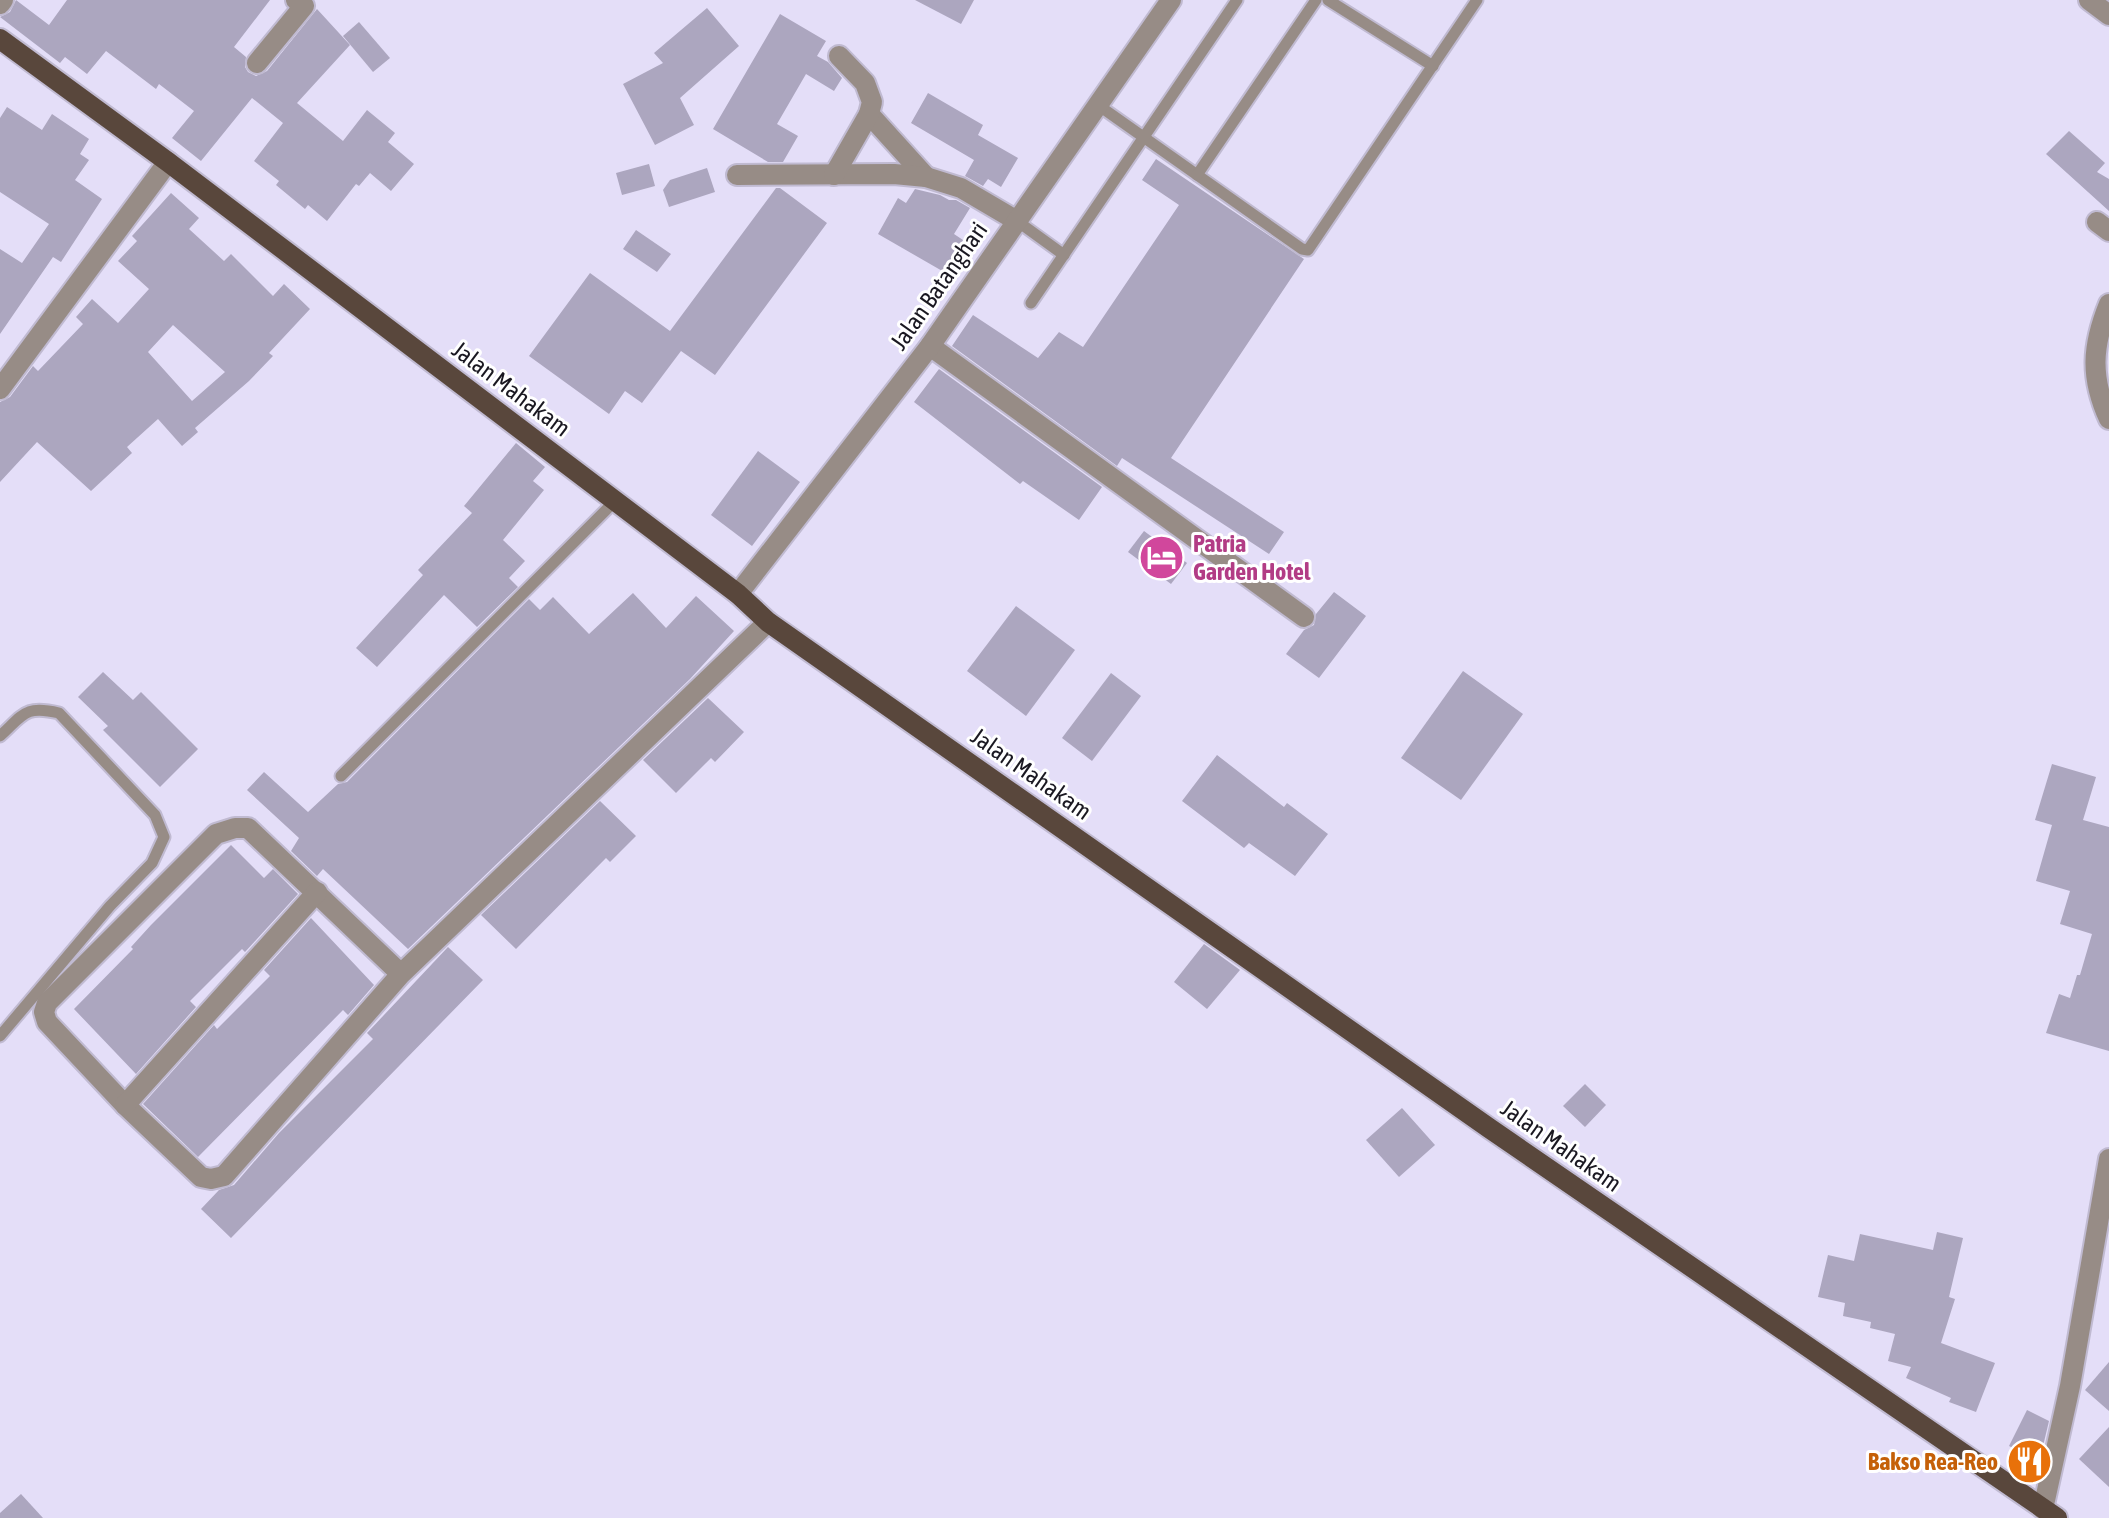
<svg xmlns="http://www.w3.org/2000/svg" width="2109" height="1518" font-family="'Asap Condensed',sans-serif">
  <style>
    .building { fill: #aca6bf; fill-rule: evenodd }
    .lines { fill: none; stroke-linecap: round; stroke-linejoin: round }
    .service-casing { stroke: #c0bad1; stroke-width: 15 }
    .minor-casing { stroke: #c0bad1; stroke-width: 24 }
    .tertiary-casing { stroke: #c0bad1; stroke-width: 24 }
    .primary-casing { stroke: #c0bad1; stroke-width: 24 }
    .service { stroke: #978c86; stroke-width: 11 }
    .minor { stroke: #978c86; stroke-width: 20 }
    .tertiary { stroke: #978c86; stroke-width: 20 }
    .primary { stroke: #59473c; stroke-width: 20 }
    .labels { text-anchor: middle; stroke-width: 6; stroke-linejoin: round; paint-order: stroke }
    .street-label { font-size: 24px; fill: #1a1821; stroke: #fff }
    .hotel-label { font-size: 24px; font-weight: bold; fill: #b23c85; stroke: #fff; text-anchor: start }
    .food-label { font-size: 24px; font-weight: bold; fill: #c56008; stroke: #fff; text-anchor: end }
  </style>
  <rect width="100%" height="100%" fill="#e4def8"/>
  <g class="building">
    <polygon points="16,0 49,25 67,0 270,0 234,47 246,57 245,67 248,72 256,76 267,71 317,9 350,45 297,103 343,141 367,110 395,133 388,142 414,164 391,191 370,173 359,186 356,184 327,221 308,205 305,209 276,185 279,181 254,161 283,123 252,98 201,161 172,138 194,111 159,84 156,89 106,51 87,74 65,57 60,63 0,17 10,12"/>
    <polygon points="915,0 974,0 961,24"/>
    <polygon points="707,8 739,46 680,98 694,125 655,145 623,84 663,63 654,53"/>
    <polygon points="780,14 826,41 817,56 828,62 842,78 834,91 806,74 777,124 798,136 783,162 768,162 713,129"/>
    <polygon points="359,22 390,58 373,72 343,36"/>
    <polygon points="928,93 983,125 978,135 1018,158 1001,187 988,179 983,186 965,176 974,160 911,123"/>
    <polygon points="7,107 42,130 52,114 89,139 80,154 89,160 75,180 102,199 61,262 53,257 0,334 0,249 22,263 49,224 0,192 0,118"/>
    <polygon points="2069,131 2105,163 2097,172 2109,179 2109,211 2046,154"/>
    <polygon points="1156,159 1304,259 1171,458 1284,532 1269,554 1122,458 1117,466 952,346 973,315 1038,358 1059,332 1083,347 1179,205 1142,180"/>
    <polygon points="649,164 655,186 622,195 616,173"/>
    <polygon points="707,168 715,192 669,207 663,190 670,180"/>
    <polygon points="776,188 780,188 827,223 715,375 681,351 642,403 625,391 609,414 529,356 590,273 670,331"/>
    <polygon points="915,189 940,195 949,200 956,200 970,208 954,234 963,240 944,272 878,234 898,198 906,203"/>
    <path d="M171,193l28,25 -10,11 35,32 7,-7 42,42 11,-12 26,25 -41,44 4,3 -24,25 -54,47 3,4 -16,14 -24,-27 -31,28 5,6 -41,38 -54,-49 -37,40v-80l10,-5 23,-31 5,5 45,-47 -7,-7 16,-18 26,24 31,-34 -31,-28 19,-20 -5,-5zM173,325l52,47 -33,29 -44,-49z"/>
    <polygon points="636,230 671,254 657,272 623,249"/>
    <polygon points="939,369 1102,487 1079,520 1023,481 1020,484 914,402"/>
    <polygon points="516,443 545,467 533,481 544,490 503,540 525,561 509,578 518,587 477,627 444,595 377,667 356,648 423,575 418,570 472,513 464,506"/>
    <polygon points="758,451 800,482 752,546 711,515"/>
    <polygon points="1144,531 1187,563 1171,584 1128,552"/>
    <polygon points="1334,592 1366,616 1319,678 1286,654 1304,630 1314,625 1316,614"/>
    <polygon points="633,593 666,628 696,596 734,631 690,679 408,949 323,869 317,876 291,851 299,838 247,790 264,772 308,812 338,784 347,782 529,599 540,610 553,597 589,634"/>
    <polygon points="1016,606 1075,650 1026,716 967,671"/>
    <polygon points="1463,671 1523,714 1461,800 1401,758"/>
    <polygon points="103,672 133,700 141,692 198,749 160,787 103,730 108,726 78,697"/>
    <polygon points="1111,673 1141,696 1092,761 1062,738"/>
    <polygon points="708,698 744,732 715,762 711,758 676,793 643,760"/>
    <polygon points="1217,755 1284,807 1287,803 1328,834 1295,876 1249,843 1244,848 1182,801"/>
    <polygon points="2052,764 2096,777 2083,820 2109,827 2109,1051 2046,1033 2059,994 2070,998 2077,975 2080,975 2092,934 2060,924 2070,891 2036,881 2052,825 2035,820"/>
    <polygon points="600,801 636,836 610,862 606,858 516,949 481,915"/>
    <polygon points="231,845 264,878 273,869 298,894 245,952 242,949 190,1001 196,1007 136,1074 74,1009 133,949 131,947 151,925"/>
    <polygon points="311,918 374,985 348,1015 343,1010 198,1157 143,1104 214,1025 217,1029 270,976 264,970"/>
    <polygon points="1204,944 1240,970 1207,1009 1174,982"/>
    <polygon points="448,947 483,980 231,1238 201,1209 219,1190 234,1185 279,1133 373,1039 367,1033"/>
    <polygon points="1585,1084 1606,1105 1585,1127 1563,1106"/>
    <polygon points="1402,1108 1435,1145 1399,1177 1366,1140"/>
    <polygon points="1937,1232 1963,1238 1949,1297 1955,1299 1941,1343 1995,1363 1976,1412 1949,1402 1951,1398 1906,1378 1911,1367 1888,1361 1895,1334 1870,1328 1871,1322 1843,1316 1845,1303 1818,1297 1828,1255 1854,1261 1860,1234 1933,1250"/>
    <polygon points="2109,1362 2109,1411 2085,1390"/>
    <polygon points="2027,1410 2049,1421 2044,1442 2035,1459 2009,1446"/>
    <polygon points="2109,1427 2109,1487 2079,1459"/>
    <polygon points="21,1494 43,1518 0,1518 0,1513"/>
  </g>
  <g class="lines">
    <defs>
      <g id="service">
        <polyline points="1328,0 1433,66"/>
        <polyline points="1098,105 1302,249 1308,250 1477,0"/>
        <polyline points="1197,175 1316,0"/>
        <polyline points="1017,221 1064,255"/>
        <polyline points="1031,303 1237,0"/>
        <path d="M0,736c24,-22 25,-31 59,-23l96,102 9,22 -12,26 -42,43 -110,130"/>
        <polyline points="341,776 615,501"/>
      </g>
      <g id="minor">
        <polyline points="2089,0 2109,15"/>
        <polyline points="0,4 3,0"/>
        <polyline points="257,63 304,6 296,0"/>
        <polyline points="869,114 926,177"/>
        <polyline points="737,175 894,174 926,177 961,188 1017,221"/>
        <polyline points="834,175 869,114 872,102 865,83 839,56"/>
        <polyline points="2097,222 2109,231"/>
        <path d="M2109,304c-17,42 -19,73 0,115"/>
        <polyline points="930,346 1304,617"/>
        <polyline points="738,594 930,346 1171,0"/>
        <polyline points="401,974 248,828 235,828 216,834 47,1003 44,1012 47,1022 125,1105 201,1177 211,1179 224,1176 401,974 768,622"/>
        <polyline points="125,1105 317,892"/>
        <polyline points="2043,1509 2070,1386 2109,1159"/>
      </g>
      <polyline id="tertiary" points="0,389 168,162"/>
      <polyline id="primary" points="0,39 168,162 738,594 768,622 1489,1128 2057,1518"/>
    </defs>
    <use href="#service" class="service-casing"/>
    <use href="#minor" class="minor-casing"/>
    <use href="#tertiary" class="tertiary-casing"/>
    <use href="#primary" class="primary-casing"/>
    <use href="#service" class="service"/>
    <use href="#minor" class="minor"/>
    <use href="#tertiary" class="tertiary"/>
    <use href="#primary" class="primary"/>
  </g>
  <defs>
    <symbol id="hotel-disc" viewBox="-11 -11 22 22"><circle r="9.5" fill="#d1479c" stroke="#fff"/><path d="M-6-4.5h1.5V1H6V5H4.5V3h-9V5H-6ZM-4 0a1.8 1.8 0 1 1 3.6 0ZM.5 0V-2.5h3Q6-2.5 6 0Z" fill="#fff"/></symbol>
    <symbol id="restaurant-disc" viewBox="-11 -11 22 22"><circle r="9.5" fill="#e8710a" stroke="#fff"/><path d="M-5-6h1v4h1v-4h1v4h1v-4h1v5L-1.5 .5V6h-2V.5L-5-1ZM5-6V6H3V1.5H1.5Q1.5-4 5-6Z" fill="#fff"/></symbol>
  </defs>
  <g fill-rule="evenodd">
    <use href="#hotel-disc" x="1136" y="532" width="51" height="51"/>
    <use href="#restaurant-disc" x="2004" y="1436" width="51" height="51"/>
  </g>
  <g class="labels">
    <g class="street-label">
      <text transform="translate(939 286) rotate(-55)" y="8">Jalan Batanghari</text>
      <text transform="translate(511 389) rotate(37)" y="8">Jalan Mahakam</text>
      <text transform="translate(1031 774) rotate(35)" y="8">Jalan Mahakam</text>
      <text transform="translate(1561 1146) rotate(35)" y="8">Jalan Mahakam</text>
    </g>
    <g class="hotel-label">
      <text x="1193" y="552">Patria<tspan x="1193" dy="28">Garden Hotel</tspan></text>
    </g>
    <g class="food-label">
      <text x="1998" y="1470">Bakso Rea-Reo</text>
    </g>
  </g>
</svg>
